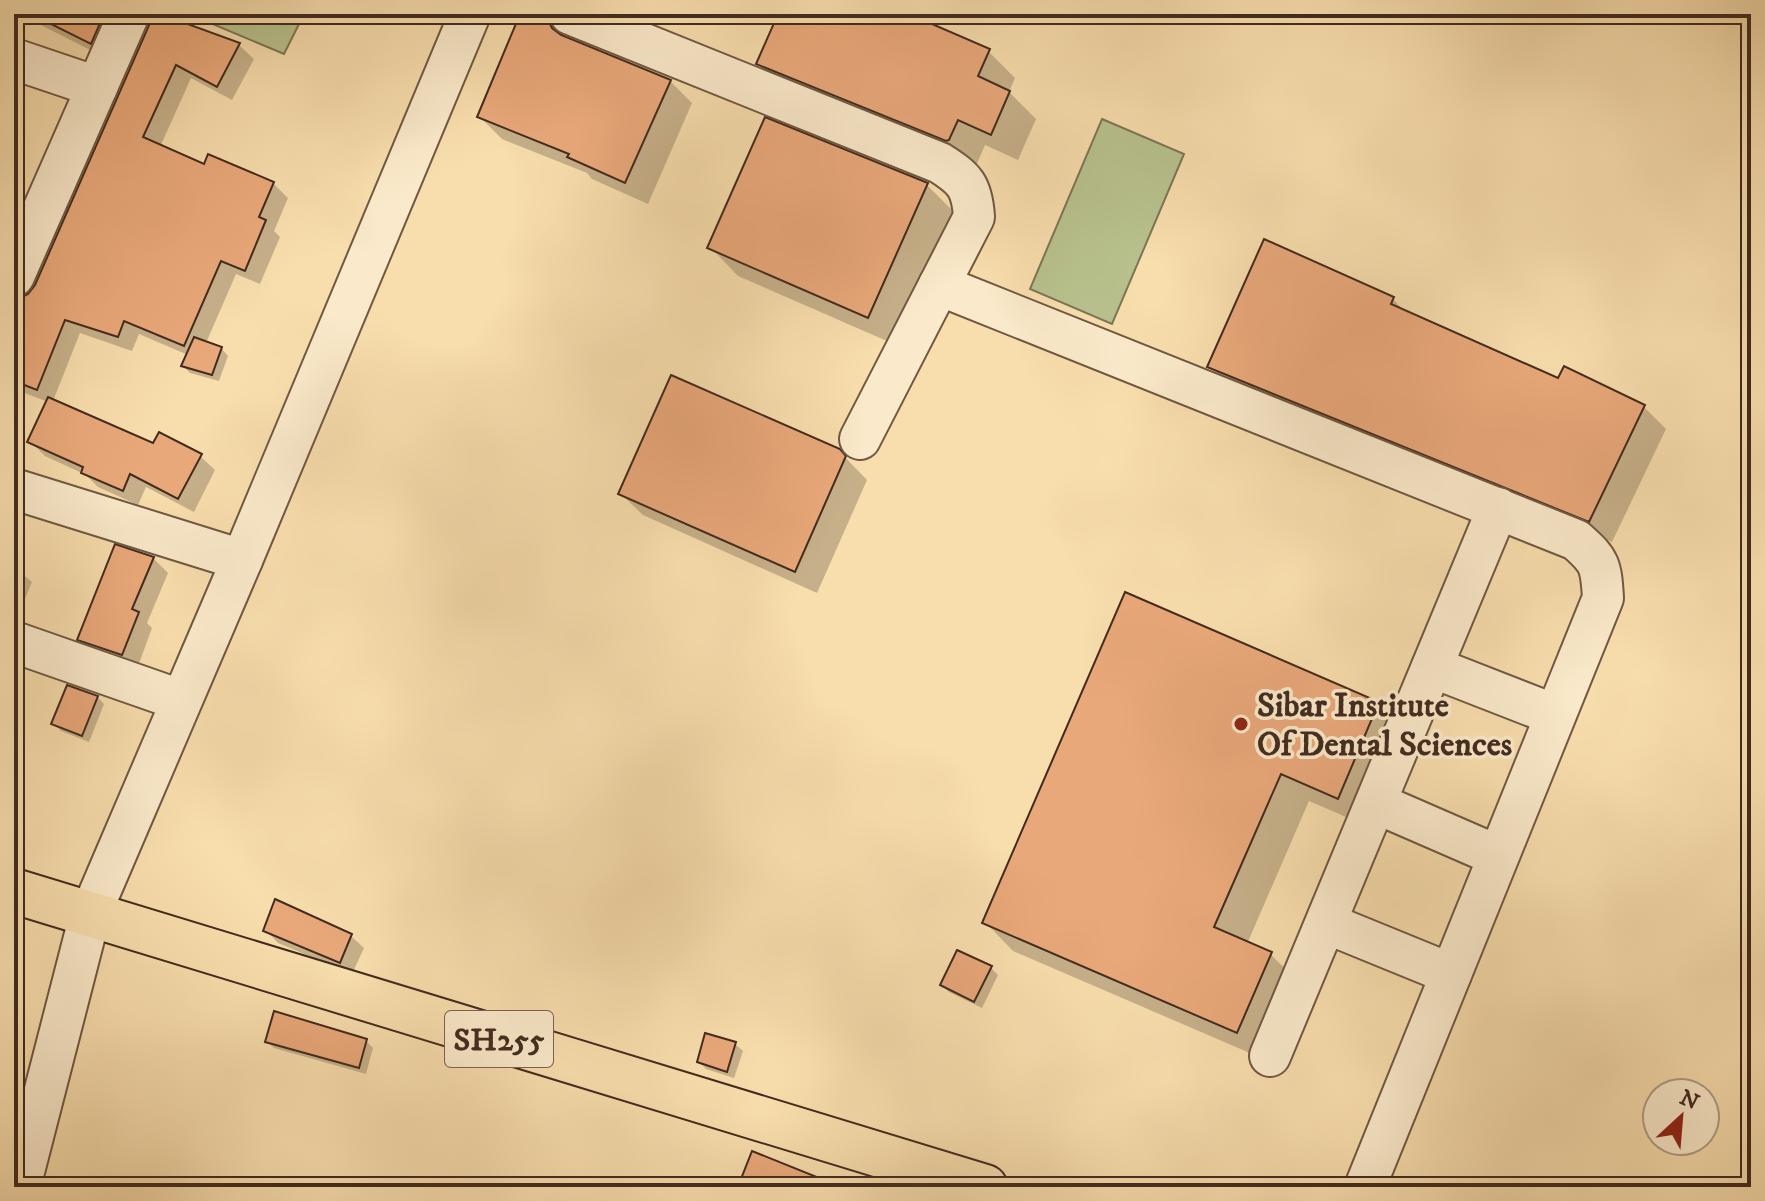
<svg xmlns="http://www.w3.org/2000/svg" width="1765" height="1201" font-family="'IM FELL DW Pica',serif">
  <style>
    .green { fill: #b8c28e; stroke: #7d7656; stroke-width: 2 }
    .shadow { fill: #0003 }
    .building { fill: #e9a87a; stroke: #422b1f; stroke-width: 2 }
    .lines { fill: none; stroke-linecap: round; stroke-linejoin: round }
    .minor-casing { stroke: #705842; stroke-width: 44 }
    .major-casing { stroke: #422b1f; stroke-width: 48 }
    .minor { stroke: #fae9ca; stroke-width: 40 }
    .major { stroke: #f8ddad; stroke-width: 44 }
    .poi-dot { fill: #8f2418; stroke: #fae9ca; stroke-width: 3 }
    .labels { text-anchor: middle; stroke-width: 7; stroke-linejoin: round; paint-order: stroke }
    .shield { fill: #fae9ca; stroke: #796452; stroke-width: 2 }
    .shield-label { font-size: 32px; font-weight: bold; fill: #422b1f }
    .poi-label { font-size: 34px; font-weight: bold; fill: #422b1f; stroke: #fae9ca; text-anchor: start }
  </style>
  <rect width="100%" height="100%" fill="#f8ddad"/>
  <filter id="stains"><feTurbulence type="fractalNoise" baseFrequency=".0025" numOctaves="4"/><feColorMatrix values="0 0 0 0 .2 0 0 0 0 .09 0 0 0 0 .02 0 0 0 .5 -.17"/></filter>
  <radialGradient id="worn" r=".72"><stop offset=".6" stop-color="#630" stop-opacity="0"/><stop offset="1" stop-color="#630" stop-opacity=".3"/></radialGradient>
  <g class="green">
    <polygon points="189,14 304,14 284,54"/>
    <polygon points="1102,119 1184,154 1112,324 1030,289"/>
  </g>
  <g class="shadow">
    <polygon points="14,14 128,14 106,58 25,17 19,29 14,27"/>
    <polygon points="154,14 167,14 182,21 188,26 239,45 254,59 232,100 191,78 160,147 205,167 273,183 288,198 274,231 280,237 260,284 236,274 206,343 221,348 228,356 219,381 190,373 183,366 188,355 139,334 132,351 80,333 53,401 154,446 200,456 215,470 194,512 146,487 138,505 98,487 86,475 45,456 30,441 48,402 14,389 14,318 36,287 152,24"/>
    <polygon points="522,14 534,14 546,19 567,40 670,81 692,103 648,204 592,179 587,173 502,139 480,117"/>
    <polygon points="780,14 904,14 988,51 1015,78 1009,92 1036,119 1018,160 985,145 976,166 785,90 758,64"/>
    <polygon points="926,184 955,213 896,345 738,276 710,247"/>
    <polygon points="1393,299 1407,314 1559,381 1644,407 1666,429 1612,542 1231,389 1209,366"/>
    <polygon points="839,451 867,480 817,593 643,515 620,493"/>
    <polygon points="153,558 168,573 147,623 152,628 137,669 94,654 79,639"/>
    <polygon points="14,567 32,582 20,611 14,608"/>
    <polygon points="97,697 104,704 89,742 61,731 54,724"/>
    <polygon points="1378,704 1406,733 1367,826 1309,801 1247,944 1270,954 1299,982 1266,1060 1013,951 985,922"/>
    <polygon points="266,930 351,936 364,948 352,974 278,943"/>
    <polygon points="991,968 998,975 982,1008 949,992 942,985"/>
    <polygon points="14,1000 21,1007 14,1027"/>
    <polygon points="267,1041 366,1041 373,1048 366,1074 274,1048"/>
    <polygon points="735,1044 743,1051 734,1078 706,1069 699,1062"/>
  </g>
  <g class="building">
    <polygon points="31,14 104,14 91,44"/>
    <polygon points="152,14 186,14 182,22 240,43 217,87 176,65 143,137 204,164 208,154 274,182 259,217 266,220 245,271 221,261 184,346 124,321 118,337 65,320 37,390 14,381 14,313 20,298 28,294 35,285 150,23"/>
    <polygon points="520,14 539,14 547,17 552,28 561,35 671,80 625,183 567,157 569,154 477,117"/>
    <polygon points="778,14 909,14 990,49 978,76 1010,91 991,135 958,120 949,140 946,141 756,64"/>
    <polygon points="765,117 928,183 868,318 707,248"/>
    <polygon points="1264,239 1394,297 1391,304 1558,378 1564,366 1645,405 1589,522 1207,367"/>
    <polygon points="194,337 222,347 212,375 181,366"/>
    <polygon points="671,375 840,449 846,456 795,572 618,494"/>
    <polygon points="48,397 153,443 159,432 202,454 178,499 130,474 123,491 81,473 83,467 27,442"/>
    <polygon points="115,544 154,557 132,609 139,612 122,655 77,640"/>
    <polygon points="1125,592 1379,702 1338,799 1281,774 1214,927 1272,952 1237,1033 982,923"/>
    <polygon points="67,685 98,696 82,736 51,724"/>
    <polygon points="275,899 352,934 340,963 263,931"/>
    <polygon points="957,950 992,966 974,1002 940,985"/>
    <polygon points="274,1011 367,1039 359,1068 265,1042"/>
    <polygon points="705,1033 736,1042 727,1072 697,1062"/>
    <polygon points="752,1151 839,1186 839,1187 763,1187 741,1179"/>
  </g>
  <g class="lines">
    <defs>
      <g id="minor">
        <path d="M570,14l370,149c25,16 32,23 34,54l-114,222"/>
        <polyline points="14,59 97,87"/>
        <polyline points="14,276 129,14"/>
        <path d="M939,285l637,255c24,21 25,25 27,58l-238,589"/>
        <polyline points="14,489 242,560"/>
        <polyline points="14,642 180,700"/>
        <polyline points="1432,667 1555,715"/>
        <polyline points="1376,803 1498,856"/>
        <polyline points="1326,923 1451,974"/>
        <polyline points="1270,1056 1498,508"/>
        <polyline points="20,1187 90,915 242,560 470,14"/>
      </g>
      <polyline id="major" points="14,891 985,1187"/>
    </defs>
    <use href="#minor" class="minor-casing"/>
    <use href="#major" class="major-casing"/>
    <use href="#minor" class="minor"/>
    <use href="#major" class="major"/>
  </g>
  <circle class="poi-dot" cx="1241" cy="724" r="8"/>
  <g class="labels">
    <rect class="shield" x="445" y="1011" width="108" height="56" rx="6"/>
    <g class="shield-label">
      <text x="499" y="1050">SH255</text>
    </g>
    <g class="poi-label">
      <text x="1257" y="716">Sibar Institute<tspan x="1257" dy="39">Of Dental Sciences</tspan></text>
    </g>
  </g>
  <rect width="1765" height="1201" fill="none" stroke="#f8ddad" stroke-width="48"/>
  <rect x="16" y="16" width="1733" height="1169" fill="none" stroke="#422b1f" stroke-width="4"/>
  <rect x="24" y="24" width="1717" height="1153" fill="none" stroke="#422b1f" stroke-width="2"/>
  <g transform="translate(1681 1117) rotate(26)"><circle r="38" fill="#fae9ca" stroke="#b09d86" stroke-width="2"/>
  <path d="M0-6L14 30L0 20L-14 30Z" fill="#8f2418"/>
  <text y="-12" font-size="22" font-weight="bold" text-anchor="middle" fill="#422b1f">N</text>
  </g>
  <rect width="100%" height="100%" filter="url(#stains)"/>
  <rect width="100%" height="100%" fill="url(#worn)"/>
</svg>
